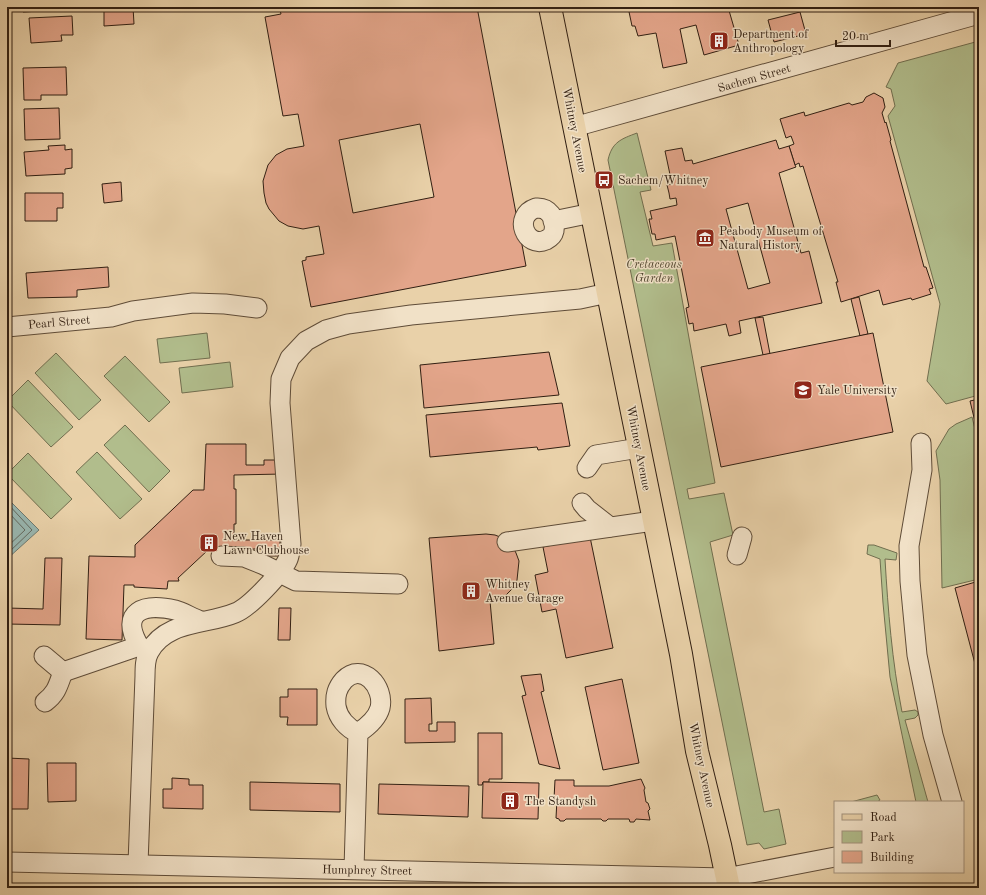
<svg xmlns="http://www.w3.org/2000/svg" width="986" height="895" font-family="'Old Standard TT',serif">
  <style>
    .green { fill: #b1bd8c; stroke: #716e4f }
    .water { fill: #99b6af; stroke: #6f7a70 }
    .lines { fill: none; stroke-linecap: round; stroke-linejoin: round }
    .shore { stroke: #656a60; stroke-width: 1 }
    .building { fill: #e3a58a; stroke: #311f12; fill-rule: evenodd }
    .minor-casing { stroke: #5f4c38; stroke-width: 21 }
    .major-casing { stroke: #311f12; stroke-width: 24 }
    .minor { stroke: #f1e1c7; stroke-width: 19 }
    .major { stroke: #e9d1a9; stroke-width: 22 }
    .labels { text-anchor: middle; stroke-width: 3; stroke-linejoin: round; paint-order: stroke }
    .poi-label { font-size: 12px; fill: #311f12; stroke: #f1e1c7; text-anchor: start }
    .street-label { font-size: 12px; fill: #311f12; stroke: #f1e1c7 }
    .park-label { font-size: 12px; font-style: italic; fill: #514630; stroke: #f1e1c7 }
  </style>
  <rect width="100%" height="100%" fill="#e9d1a9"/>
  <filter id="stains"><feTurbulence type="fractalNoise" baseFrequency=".005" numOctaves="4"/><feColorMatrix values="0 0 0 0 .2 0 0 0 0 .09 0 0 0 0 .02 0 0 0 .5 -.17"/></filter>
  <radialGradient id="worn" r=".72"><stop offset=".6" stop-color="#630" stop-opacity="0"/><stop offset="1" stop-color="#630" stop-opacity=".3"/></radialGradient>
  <g class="green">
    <polygon points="979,41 979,395 946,404 927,381 940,304 888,116 895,106 891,89 886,87 898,63"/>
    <path d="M637,133l14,57 -11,2 13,54 19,-3 43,240 -28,6 2,10 35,-6 9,42 -23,7 54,270 15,-3 7,35 -22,5 -5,-6 -12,2 -139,-685c4,-18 13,-21 29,-27z"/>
    <polygon points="207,333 210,358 160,363 157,339"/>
    <polygon points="56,353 101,400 79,420 35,373"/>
    <polygon points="125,356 170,402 149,422 104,376"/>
    <polygon points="230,362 233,387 182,393 179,368"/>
    <polygon points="28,380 73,427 51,447 7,401"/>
    <polygon points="972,417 979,445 979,579 942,588 940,480 936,451 949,429 956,424"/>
    <polygon points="125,425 170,471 149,492 104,445"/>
    <polygon points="97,452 142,499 120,519 76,472"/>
    <polygon points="28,453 72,499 51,519 7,474"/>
    <path d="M868,545h6l23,8 -1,7 -11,-1c3,51 7,102 17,153l13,-2 3,2v3l-3,3 -10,2 23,82h-12l-26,-125 -7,-74 -3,-44 -13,-5z"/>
    <polygon points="877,795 880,800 877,802 851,802"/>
  </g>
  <polygon class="water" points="7,498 39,530 7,559"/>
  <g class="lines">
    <g class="shore">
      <polyline points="7,503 32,530 7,554"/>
      <polyline points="7,511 25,530 7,547"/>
    </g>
  </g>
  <g class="building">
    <polygon points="23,7 59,7 59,10 23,12"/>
    <polygon points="104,7 133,7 134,24 104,26"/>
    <path d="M296,7h181l49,259 -215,41 -9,-46 4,-1v-3l18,-3 -5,-28 -16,3 -15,-3 -9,-5 -10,-12 -3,-6 -2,-10 -1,-12 5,-16 8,-10 11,-6 17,-3 -6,-32 -15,2 -18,-99 16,-3 -1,-4zM420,124l14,73 -81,16 -14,-73z"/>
    <polygon points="628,7 728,7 739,45 704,55 696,25 680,29 687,63 663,68 656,33 638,36 635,26 632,26"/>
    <polygon points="800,12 806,34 774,42 768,20"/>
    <polygon points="72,16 73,35 61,35 62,41 31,43 29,18"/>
    <polygon points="66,67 67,95 41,95 41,100 24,100 23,68"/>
    <polygon points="874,93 883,98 885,107 882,113 885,123 886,122 891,140 890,141 924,267 926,267 933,288 929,289 931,294 912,300 911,298 883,305 879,290 841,302 836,282 838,282 803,166 800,167 799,163 795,165 789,146 794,144 791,136 786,138 780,119 804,112 805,116 849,103 852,105 863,102 866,97"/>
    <polygon points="59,108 60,139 25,140 24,109"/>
    <path d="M776,140l3,9 10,-3 6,19 1,2 -17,6 22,80 8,-2 13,52 -83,18 2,12 -12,3 -3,-12 -32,7 -1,-8 -4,1 -3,-16 3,-1 -14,-71 -19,4 -1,-6h-3l-3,-15h3l-2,-8 27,-6 -1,-7 -6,1 -1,-6 -2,-8 5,-1 -7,-33 17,-3 3,13 7,-1 1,4zM748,203l22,80 -22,6 -22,-80z"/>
    <polygon points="65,145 65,150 72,149 72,168 65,169 65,174 26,176 24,152 49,150 48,146"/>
    <polygon points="121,182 122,201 104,203 102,184"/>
    <polygon points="25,193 63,193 63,208 57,208 57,221 25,221"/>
    <polygon points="108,267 109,287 77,290 77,297 28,298 26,273"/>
    <polygon points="859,297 868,334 860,336 851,299"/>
    <polygon points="763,317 770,354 763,355 755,318"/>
    <polygon points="873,333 893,432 721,467 701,367"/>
    <polygon points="549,352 559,395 424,408 420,365"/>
    <polygon points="979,399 979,430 977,430 970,401"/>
    <polygon points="562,403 570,446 538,450 537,447 430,457 426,415"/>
    <polygon points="206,444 246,444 246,465 264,465 264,460 283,460 283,474 234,475 234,489 236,489 236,524 234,524 234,540 280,540 280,556 262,556 262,549 210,549 210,547 208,547 208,550 178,578 179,581 168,581 167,589 134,587 134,585 124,585 122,640 86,639 89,556 135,557 135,545 193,490 204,490"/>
    <polygon points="486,534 495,535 505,539 512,545 516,553 519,561 517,580 513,588 506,595 498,599 490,601 494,644 439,651 429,538"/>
    <polygon points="590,537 613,648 566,658 556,609 542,612 535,575 548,572 543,547"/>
    <polygon points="45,558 62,558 60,625 7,624 7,608 43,609"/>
    <polygon points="979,581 979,679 955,588"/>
    <polygon points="279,608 291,608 290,640 278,640"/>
    <polygon points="541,674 544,691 541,692 560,769 539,764 522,696 526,695 521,676"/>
    <polygon points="622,679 639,763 603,770 585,687"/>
    <polygon points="288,689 317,689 317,725 287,725 288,717 280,717 280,697 288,697"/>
    <polygon points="431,698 432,724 429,724 429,731 437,731 437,722 455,722 455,742 405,743 405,699"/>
    <polygon points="478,733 502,733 502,779 489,779 489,782 483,782 482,785 478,785"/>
    <polygon points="7,758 29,759 28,809 7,809"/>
    <polygon points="47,763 76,763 76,801 48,802"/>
    <polygon points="172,778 189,779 189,785 203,785 203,809 163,808 163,789 172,789"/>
    <polygon points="641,779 645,788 644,790 646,802 648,803 650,809 648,811 650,820 636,819 634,822 630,822 629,819 608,819 606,821 603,821 601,819 566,819 564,821 560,821 559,819 556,818 557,799 554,799 555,780 574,780 574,786 609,786"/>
    <polygon points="250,782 340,784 340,812 250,810"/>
    <polygon points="483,782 539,783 538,819 482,818"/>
    <polygon points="379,784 469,786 468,817 378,814"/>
  </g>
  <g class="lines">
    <defs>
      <g id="minor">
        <polyline points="574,127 979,14"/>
        <path d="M536,208c13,-1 20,10 18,23 -1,5 -4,7 -8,9 -20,9 -34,-24 -10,-32z"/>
        <polyline points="553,221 592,213"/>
        <polyline points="7,327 111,317 133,311 193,303 225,304 257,308"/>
        <polyline points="921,443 922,470 909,546 910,581 917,655 933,735 952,802"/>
        <polyline points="587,468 596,455 639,448"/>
        <polyline points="582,503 587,509 610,527"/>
        <polyline points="507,542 653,521"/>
        <polyline points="737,555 742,537"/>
        <polyline points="221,556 244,557 264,565 296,581 398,584"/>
        <path d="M139,646c-20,-35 5,-43 36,-36 8,2 17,8 26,11"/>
        <polyline points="44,656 63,672"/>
        <polyline points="63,672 139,646 148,653"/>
        <path d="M45,702c12,-9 13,-17 18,-30"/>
        <polyline points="7,862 726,878 835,857"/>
        <path d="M138,864l7,-188c0,-8 0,-17 4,-24 17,-32 58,-27 86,-39 14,-5 47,-40 53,-54 2,-5 2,-10 3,-15l-11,-141 1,-24 9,-21 16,-17 20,-11 22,-6 63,-9 169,-16 28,-6"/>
        <path d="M354,869l4,-136c9,-6 19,-14 22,-25 5,-21 -18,-47 -36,-28 -7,8 -9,15 -8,26 2,12 11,22 22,27"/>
      </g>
      <polyline id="major" points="550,7 681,654 697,751 720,845 729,888"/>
    </defs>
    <use href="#minor" class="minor-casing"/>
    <use href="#major" class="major-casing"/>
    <use href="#minor" class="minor"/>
    <use href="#major" class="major"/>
  </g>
  <defs>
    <symbol id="building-square" viewBox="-11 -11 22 22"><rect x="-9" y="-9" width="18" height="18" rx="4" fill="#8f2418" stroke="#f1e1c7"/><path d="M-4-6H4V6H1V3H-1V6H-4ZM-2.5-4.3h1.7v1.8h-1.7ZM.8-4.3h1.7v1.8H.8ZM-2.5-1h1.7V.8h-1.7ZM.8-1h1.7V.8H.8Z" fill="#fff"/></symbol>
    <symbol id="bus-square" viewBox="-11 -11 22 22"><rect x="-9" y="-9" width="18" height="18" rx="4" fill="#8f2418" stroke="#f1e1c7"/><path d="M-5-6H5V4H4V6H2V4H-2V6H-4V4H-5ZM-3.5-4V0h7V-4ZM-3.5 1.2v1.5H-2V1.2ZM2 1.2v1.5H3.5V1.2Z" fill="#fff"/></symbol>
    <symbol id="museum-square" viewBox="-11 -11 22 22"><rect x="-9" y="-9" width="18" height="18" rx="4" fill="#8f2418" stroke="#f1e1c7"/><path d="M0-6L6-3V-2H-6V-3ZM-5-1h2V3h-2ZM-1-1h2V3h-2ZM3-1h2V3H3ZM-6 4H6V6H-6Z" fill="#fff"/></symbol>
    <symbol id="university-square" viewBox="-11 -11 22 22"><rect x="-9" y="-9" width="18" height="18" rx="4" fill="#8f2418" stroke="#f1e1c7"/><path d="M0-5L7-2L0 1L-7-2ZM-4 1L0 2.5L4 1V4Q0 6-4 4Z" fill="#fff"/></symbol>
  </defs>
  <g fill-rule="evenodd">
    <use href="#building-square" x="708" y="30" width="22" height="22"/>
    <use href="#bus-square" x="593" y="169" width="22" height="22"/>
    <use href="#museum-square" x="694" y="227" width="22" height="22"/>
    <use href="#university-square" x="792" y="379" width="22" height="22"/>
    <use href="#building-square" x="198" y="532" width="22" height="22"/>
    <use href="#building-square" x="460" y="580" width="22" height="22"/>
    <use href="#building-square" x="499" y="790" width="22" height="22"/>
  </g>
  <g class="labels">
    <g class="poi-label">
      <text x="733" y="38">Department of<tspan x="733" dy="14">Anthropology</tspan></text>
      <text x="618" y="184">Sachem/Whitney</text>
      <text x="719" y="235">Peabody Museum of<tspan x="719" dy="14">Natural History</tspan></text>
      <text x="817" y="394">Yale University</text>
      <text x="223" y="540">New Haven<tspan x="223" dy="14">Lawn Clubhouse</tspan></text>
      <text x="485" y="588">Whitney<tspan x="485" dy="14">Avenue Garage</tspan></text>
      <text x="524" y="805">The Standysh</text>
    </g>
    <g class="street-label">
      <text transform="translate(754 78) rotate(-16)" y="4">Sachem Street</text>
      <text transform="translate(575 130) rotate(79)" y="4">Whitney Avenue</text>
      <text transform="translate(59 322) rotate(-5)" y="4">Pearl Street</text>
      <text transform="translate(639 448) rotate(79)" y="4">Whitney Avenue</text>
      <text transform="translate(702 765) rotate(78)" y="4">Whitney Avenue</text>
      <text transform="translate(367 870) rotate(1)" y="4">Humphrey Street</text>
    </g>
    <g class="park-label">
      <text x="654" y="268">Cretaceous<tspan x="654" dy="14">Garden</tspan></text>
    </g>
  </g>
  <rect width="986" height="895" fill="none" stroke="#e9d1a9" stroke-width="24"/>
  <rect x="8" y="8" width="970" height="879" fill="none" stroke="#311f12" stroke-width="2"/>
  <rect x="12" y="12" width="962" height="871" fill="none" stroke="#311f12"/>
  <rect x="834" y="801" width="130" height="72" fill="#f1e1c7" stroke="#a4937f"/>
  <rect x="842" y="814" width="20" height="6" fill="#e9d1a9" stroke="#a4937f"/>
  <text x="870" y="821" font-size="12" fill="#311f12">Road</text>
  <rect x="842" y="831" width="20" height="12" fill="#b1bd8c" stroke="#a4937f"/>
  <text x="870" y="841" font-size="12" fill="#311f12">Park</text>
  <rect x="842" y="851" width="20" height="12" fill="#e3a58a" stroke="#a4937f"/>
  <text x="870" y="861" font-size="12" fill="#311f12">Building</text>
  <path d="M836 40v6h54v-6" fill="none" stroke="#311f12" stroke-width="2"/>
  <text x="842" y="40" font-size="12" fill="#311f12" stroke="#f1e1c7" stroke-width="3" paint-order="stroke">20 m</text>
  <rect width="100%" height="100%" filter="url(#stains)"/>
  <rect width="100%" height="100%" fill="url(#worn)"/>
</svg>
